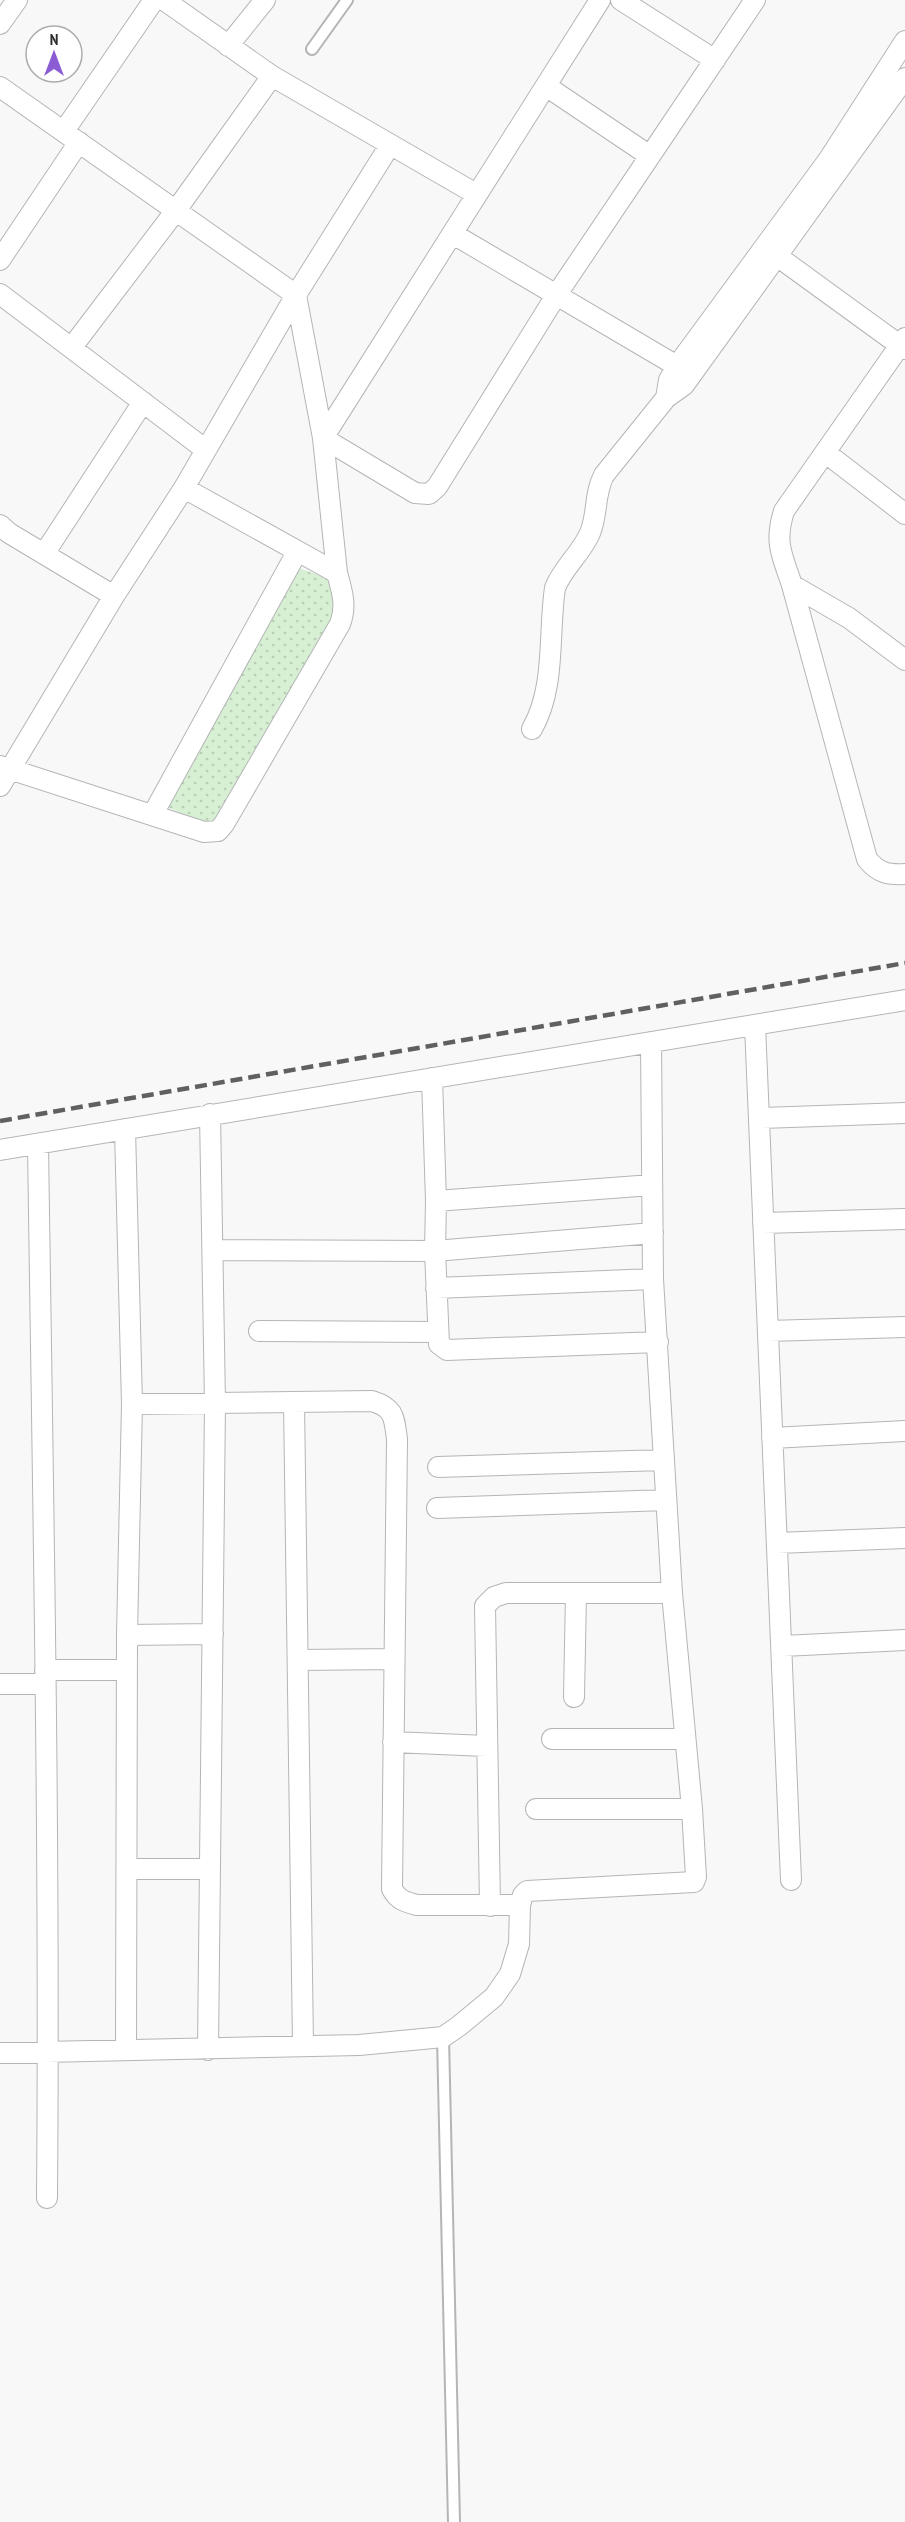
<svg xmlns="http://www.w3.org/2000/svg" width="905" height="2522" viewBox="0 0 905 2522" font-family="'PT Sans Narrow',sans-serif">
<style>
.park{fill:url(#park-dots)}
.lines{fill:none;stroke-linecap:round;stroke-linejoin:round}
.service-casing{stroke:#b4b5b6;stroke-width:14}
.minor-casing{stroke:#b4b5b6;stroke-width:22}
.service{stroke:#fff;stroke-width:10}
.minor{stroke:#fff;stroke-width:20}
.rail{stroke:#606061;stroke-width:4.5;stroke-dasharray:12 6;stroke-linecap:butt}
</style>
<defs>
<pattern id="park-dots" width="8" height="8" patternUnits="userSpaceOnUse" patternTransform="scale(1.5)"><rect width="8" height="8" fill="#d7f0d3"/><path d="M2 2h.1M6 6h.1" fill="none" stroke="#b9ceb5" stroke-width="1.8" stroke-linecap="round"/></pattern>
</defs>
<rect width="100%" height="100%" fill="#f8f8f9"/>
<path class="park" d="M299 568 327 578 340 603 213 828 163 805Z"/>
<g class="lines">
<defs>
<path id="service" d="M312 49 347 0
M443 2037 454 2522"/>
<path id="minor" d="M164 0 272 76 476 194
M600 0 323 438 415 493 429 494 437 487 557 294 650 156
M621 0 715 60
M0 24 17 0
M228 46 265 0
M546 86 650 156 755 0
M0 87 296 295 323 438 337 573 184 488
M64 131 154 0
M453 234 677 366
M777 256 905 349
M0 260 79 142
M0 294 206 450
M905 338 784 511C774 543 782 555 792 585L849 618 905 660
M72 347 177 209 272 76
M666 398 669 380 677 366 829 159 905 41
M826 453 905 514
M0 525 9 533 114 596
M44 554 143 402
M792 585 867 859C878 873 888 875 905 874
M532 729C556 687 548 635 555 588 563 567 581 554 590 533 598 514 594 494 604 475L666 398 684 385 905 78
M0 766 204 832 218 831 224 824 340 624C347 606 342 591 337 573
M0 786 114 596 184 488 296 295 390 145
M153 814 297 552
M755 1025 791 1880
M432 1078 436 1201 435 1251 439 1344 447 1350 658 1342
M759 1118 905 1113
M125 1129 132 1404 127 1635 126 2049
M38 1144C43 1495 50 1847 47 2198
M0 1150 905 1000
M436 1201 652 1185
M763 1223 905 1219
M213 1250 435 1251 653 1233
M436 1288 653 1279
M259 1331 438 1332
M768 1331 905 1327
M294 1402 303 2045
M132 1404 372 1401C395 1408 394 1418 397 1439L392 1889C398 1900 405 1902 417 1905H520
M772 1438 905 1431
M438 1467 663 1460
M437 1508 666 1500
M777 1543 905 1538
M127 1635 213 1634
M783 1646 905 1640
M298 1660 394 1659
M45 1670H127
M0 1684H45
M574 1697 576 1593
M552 1739H684
M393 1742 486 1746
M536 1809H692
M127 1869H210
M490 1906 485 1606 494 1597 506 1593H672
M208 2050 215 1403 210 1114
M0 2053 359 2045 443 2037 459 2026 494 1997 510 1974 519 1944 520 1905 523 1895 527 1891 694 1882 696 1877 692 1809 672 1593 653 1279 651 1042"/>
</defs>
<use href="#service" class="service-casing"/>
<use href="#minor" class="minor-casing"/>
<use href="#service" class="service"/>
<use href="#minor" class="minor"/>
<path class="rail" d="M0 1121 905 963"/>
</g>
<g transform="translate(54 54)"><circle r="28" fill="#ffffff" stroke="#acacac" stroke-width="1.5"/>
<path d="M0-4.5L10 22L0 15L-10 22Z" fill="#8c5cd5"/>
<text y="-9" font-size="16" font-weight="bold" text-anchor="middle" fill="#2f2f30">N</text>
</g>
</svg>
